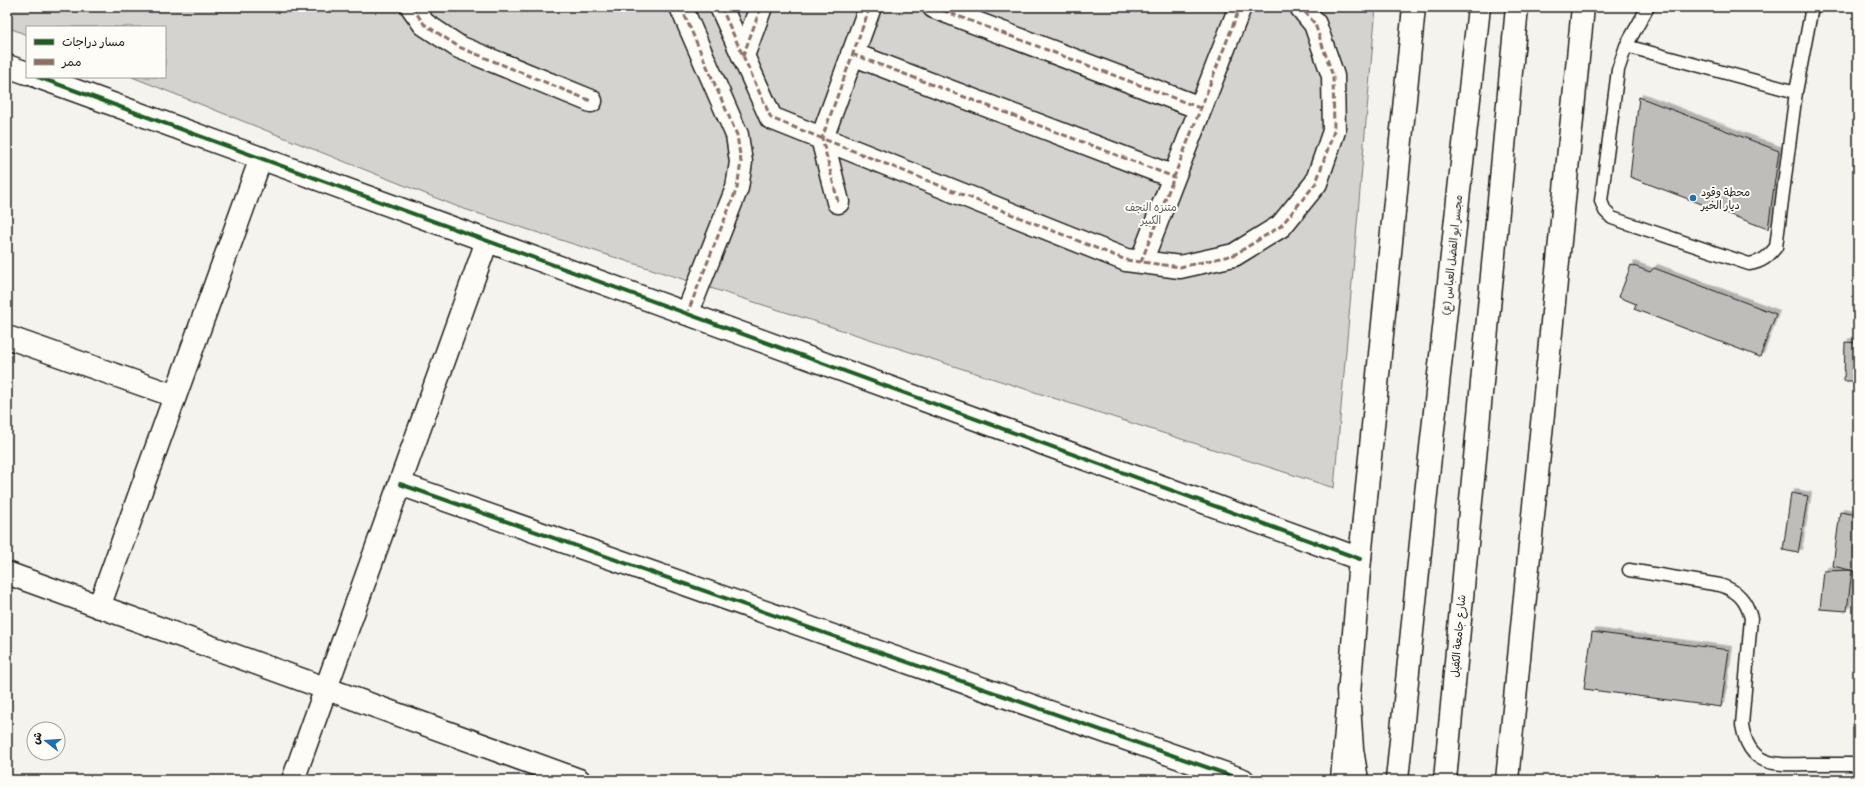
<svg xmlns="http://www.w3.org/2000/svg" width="1865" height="787" viewBox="0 0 1865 787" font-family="'Patrick Hand','Playpen Sans Arabic',sans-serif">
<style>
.green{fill:#d4d3cf;stroke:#787876}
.building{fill:#bebdba;stroke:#1c1c1c;filter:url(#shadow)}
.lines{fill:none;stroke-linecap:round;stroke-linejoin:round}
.lane-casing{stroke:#1c1c1c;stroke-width:15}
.street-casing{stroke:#1c1c1c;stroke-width:25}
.secondary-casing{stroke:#1c1c1c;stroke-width:25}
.lane{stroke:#fdfcf7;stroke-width:12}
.street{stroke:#fdfcf7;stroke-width:22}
.secondary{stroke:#fdfcf7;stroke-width:22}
.quiet{stroke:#8d6e63;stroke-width:3;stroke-dasharray:6 3;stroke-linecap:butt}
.cycleway-casing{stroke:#fdfcf7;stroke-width:6}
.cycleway{stroke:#1b5e20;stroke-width:4}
.poi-dot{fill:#1f6fb2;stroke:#fdfcf7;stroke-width:1.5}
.labels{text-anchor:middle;stroke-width:4;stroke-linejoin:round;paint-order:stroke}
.poi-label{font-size:11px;fill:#1c1c1c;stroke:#fdfcf7;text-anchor:start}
.park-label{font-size:11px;fill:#5c5c5b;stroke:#fdfcf7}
.street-label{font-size:11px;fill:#1c1c1c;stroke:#fdfcf7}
</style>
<defs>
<filter id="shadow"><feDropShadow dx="3.5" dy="-3.5" stdDeviation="0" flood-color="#0004"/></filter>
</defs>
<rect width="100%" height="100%" fill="#f4f3ee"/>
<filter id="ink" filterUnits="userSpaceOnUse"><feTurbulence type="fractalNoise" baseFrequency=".025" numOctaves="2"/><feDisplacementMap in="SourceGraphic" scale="8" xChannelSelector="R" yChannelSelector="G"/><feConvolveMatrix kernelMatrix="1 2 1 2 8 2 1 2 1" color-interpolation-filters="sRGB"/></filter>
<g filter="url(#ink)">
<path class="green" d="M7 7H1376L1334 488 461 208 132 77H165V27H27V35L7 27Z"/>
<path class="building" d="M1639 97 1779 151 1768 229 1630 177Z
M1857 256 1858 257V272L1854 271Z
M1631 265 1650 272 1654 268 1776 314 1760 357 1634 309 1636 304 1619 297Z
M1845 342 1858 343V381H1844Z
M1791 493 1808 496 1798 553 1783 550Z
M1840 512 1858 515V572L1833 566Z
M1852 570 1847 611 1820 609 1824 571Z
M1592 632 1729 650 1721 707 1584 689Z"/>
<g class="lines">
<defs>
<path id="lane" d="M1648 7 1626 46 1618 70 1601 201 1605 211 1612 218 1749 264C1762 262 1768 257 1776 247L1796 92 1812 7
M1626 46 1796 92
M1629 570 1720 585C1738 591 1746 600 1751 618L1742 725C1749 767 1774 765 1809 764 1825 764 1842 764 1858 764"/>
<path id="street" d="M412 7 424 24 459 47 591 101
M681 7 737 135 741 162 737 188 687 314
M721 7 771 118 1126 260 1180 267 1234 255 1281 226 1316 183 1334 131 1333 76 1315 24 1301 7
M934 7 1200 108
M852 54 1174 177
M743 56 761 7
M838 202 822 138 870 7
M1141 262 1240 7
M7 337 175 396
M400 484 1243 780
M7 573 579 780
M99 607 261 158
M293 780 487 241
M1342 780 1360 559 1414 7
M1507 780 1583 7"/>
<path id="secondary" d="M7 66 27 73
M38 77 1360 559
M1348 690 1352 749 1357 780
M1397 780 1425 503 1479 7
M1445 780 1517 7"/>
</defs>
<use href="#lane" class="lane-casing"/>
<use href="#street" class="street-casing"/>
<use href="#secondary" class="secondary-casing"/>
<use href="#lane" class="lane"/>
<use href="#street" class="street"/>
<use href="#secondary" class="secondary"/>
<path class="quiet" d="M412 7 424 24 459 47 591 101
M681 7 737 135 741 162 737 188 687 314
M721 7 771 118 1126 260 1180 267 1234 255 1281 226 1316 183 1334 131 1333 76 1315 24 1301 7
M934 7 1200 108
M852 54 1174 177
M743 56 761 7
M838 202 822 138 870 7
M1141 262 1240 7"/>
<defs>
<path id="cycleway" d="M38 77 1360 559
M400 484 1243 780"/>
</defs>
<use href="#cycleway" class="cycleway-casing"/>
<use href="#cycleway" class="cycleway"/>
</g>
</g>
<circle class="poi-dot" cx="1693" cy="198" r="4"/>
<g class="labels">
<g class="poi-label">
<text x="1701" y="196">محطة وقود<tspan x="1701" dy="13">ديار الخير</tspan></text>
</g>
<g class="park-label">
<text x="1151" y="211">متنزه النجف<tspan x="1151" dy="13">الكبير</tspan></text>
</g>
<g class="street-label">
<text transform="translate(1452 255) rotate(-84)" y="4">مجسر ابو الفضل العباس (ع)</text>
<text transform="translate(1458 636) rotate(-85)" y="4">شارع جامعة الكفيل</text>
</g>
</g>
<rect width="1865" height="787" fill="none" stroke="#fdfcf7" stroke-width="24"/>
<rect x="12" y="12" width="1841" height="763" fill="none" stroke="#1c1c1c" stroke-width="1.5" filter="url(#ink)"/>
<rect x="26" y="26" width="140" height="52" fill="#fdfcf7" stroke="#a3a29f"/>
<rect x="34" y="39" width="20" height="6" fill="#1b5e20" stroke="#a3a29f"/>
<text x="62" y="46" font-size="12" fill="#1c1c1c">مسار دراجات</text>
<rect x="34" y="59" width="20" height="6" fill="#8d6e63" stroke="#a3a29f"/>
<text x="62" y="66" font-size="12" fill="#1c1c1c">ممر</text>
<g transform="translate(46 741) rotate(287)"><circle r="19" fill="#fdfcf7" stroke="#a3a29f"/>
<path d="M0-3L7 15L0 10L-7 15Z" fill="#1f6fb2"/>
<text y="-6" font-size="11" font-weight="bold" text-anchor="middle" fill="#1c1c1c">ش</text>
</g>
</svg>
